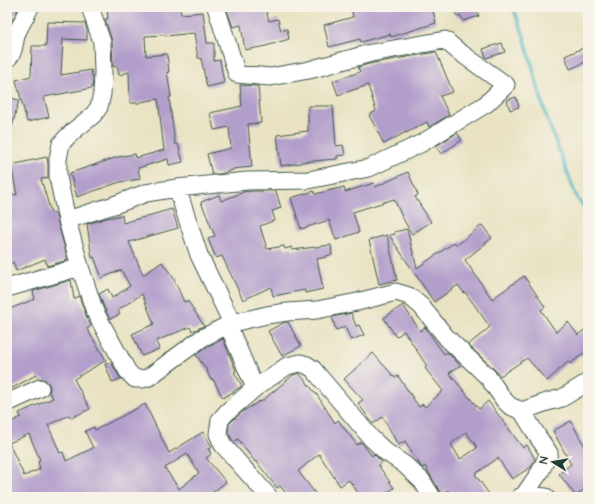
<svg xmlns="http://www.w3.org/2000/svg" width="595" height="504" viewBox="0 0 595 504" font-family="'Architects Daughter',sans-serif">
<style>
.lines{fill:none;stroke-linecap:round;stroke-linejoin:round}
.stream{stroke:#41b0bc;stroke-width:3.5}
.building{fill:#b29ecb;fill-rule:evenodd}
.minor-casing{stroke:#3d5649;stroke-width:19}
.minor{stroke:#fff;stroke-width:17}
</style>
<rect width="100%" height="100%" fill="#f7f3e8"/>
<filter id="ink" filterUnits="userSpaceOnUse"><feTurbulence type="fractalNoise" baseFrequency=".025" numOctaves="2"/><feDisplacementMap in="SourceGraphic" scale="8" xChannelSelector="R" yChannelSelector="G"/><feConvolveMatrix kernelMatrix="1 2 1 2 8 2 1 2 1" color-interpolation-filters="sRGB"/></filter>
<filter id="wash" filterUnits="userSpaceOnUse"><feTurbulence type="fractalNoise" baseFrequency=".012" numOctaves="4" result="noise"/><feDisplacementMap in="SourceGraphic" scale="16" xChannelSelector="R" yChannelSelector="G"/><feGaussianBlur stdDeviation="0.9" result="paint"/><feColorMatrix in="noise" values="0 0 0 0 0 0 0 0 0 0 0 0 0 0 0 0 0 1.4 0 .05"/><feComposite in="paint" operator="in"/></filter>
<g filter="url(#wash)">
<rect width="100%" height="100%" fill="#e9e3c3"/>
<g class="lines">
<path class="stream" d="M513 7 524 36 546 116 577 198 588 212"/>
</g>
<g id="blocks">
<path class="building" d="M7 7H19L7 31Z
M107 7H180L181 14 203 12 207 43H214V61L220 60 224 83 207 87 201 58H198L194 33 166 36V35L145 36 146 56 167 54 169 72H167L171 97H169L175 144H178L183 162 169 165 168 159 138 168 140 179 120 182 77 197 70 173 118 157 135 154 136 158 164 150 158 99 140 102V103H130L129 72 119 75 117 66 113 67 112 41 105 19H108Z
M238 7H265L269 21 278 19 281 31 287 29 289 39 266 46 245 50 241 25 233 27 227 10Z
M351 7H432L436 23 391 37 390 34 361 42 360 39 329 47 324 25 353 17Z
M453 7H481L482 9 477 11 479 16 463 21 461 16 457 17Z
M47 22 85 23 87 30V40L63 39 61 75 91 70 93 80 92 88 44 97 49 117 27 122 16 80 31 76 32 46H46Z
M502 43 505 52 486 58 483 49Z
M588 46V61L570 69 565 56Z
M436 52 453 92 440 96 449 115 429 127 427 122 406 133V132L384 144 369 115 376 111 368 85 338 95 333 81 360 72 358 67 373 63Z
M240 85 258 86 261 123 248 124 252 167 233 169V170L220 174H212L207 154 231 148 229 127 214 130 210 113 242 106Z
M7 97 19 100 10 134H7Z
M516 97 519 107 510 110 507 100Z
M308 106H333L336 146 343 145 345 155 337 156V159L301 162V163L281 166 277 135 308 131Z
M457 133 462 140 441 154 436 146Z
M47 157 48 164V178L41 179 51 213 54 212 57 219 68 260 47 266 45 259 16 271 13 262 7 266V193L17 195 11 165Z
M408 172 418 195 415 197 431 222 412 234 402 217 394 199 353 212 359 232 336 240 329 220 301 229 291 198 314 191 315 194 344 187 345 192 374 183 375 187Z
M246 191 247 192 251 191H276L281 208 272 211 275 220 260 226 267 249 284 246 285 249 292 247V250L331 245 332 255 326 256V257L317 259 323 289 305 293V290L273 296 271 287 243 300 222 256 216 258 208 239 215 236 201 202 219 195 221 201Z
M172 209 178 228 129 242 143 275 162 262 173 277 184 302 188 301 204 326 192 331 190 327 156 341 159 349 142 356 132 334 154 324 142 294 118 310 120 314 110 319 104 307 99 294 108 289 112 298 130 286 121 270 102 278 94 257 92 258 87 224 107 218 122 215 123 223Z
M482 225 492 238 465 260 492 299 524 276 545 307 541 310 556 332 568 322 578 335 588 327V350L570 364 568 362 547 381 527 358 500 376 495 370 468 345 490 327 465 292 464 293 458 285 434 302 389 235 395 234 394 232 407 229 417 268 455 242 457 245Z
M387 235 397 280 379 284 369 240Z
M71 280 74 299 79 296 86 315 91 326 87 329 106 360 74 379 90 409 71 418 69 415 48 425 60 453 63 452 66 461 93 448 85 431 94 427 95 430 145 404 169 453 203 432 212 447 208 449 211 454 206 458 226 482 207 497H7V424L21 417 19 413 53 398 49 392 50 389 49 384 45 380 39 378H38L36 375 7 391V310L35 299 33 291ZM29 434 40 460 38 461 40 469 24 476 9 443ZM187 454 199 473 179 489 165 468Z
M403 305 420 331 425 327 444 354 447 352 457 362 460 366 449 373 479 409 488 401 523 448 527 445 535 459 531 467 512 479 498 458 475 474 491 497H452L448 490 441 494 425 466 422 468 405 441 398 445 383 417 373 424 358 403 363 400 344 379 373 353 395 378 398 376 419 407 423 404 425 407 443 391 425 368 427 366 404 331 396 337 384 318ZM466 432 477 447 476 448V449L460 459 451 444Z
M351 313 356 326 359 325 364 335 351 340 345 327 336 330 332 317Z
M285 322H288L301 346 282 356 268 331Z
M223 339 236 371 234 372 242 386 223 398 213 379 211 380 206 369 196 355 207 347Z
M111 362 121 379 112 382 105 364Z
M299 373 317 395 335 423 338 420 357 445 361 442 372 456 374 454 382 462 378 465 394 488 381 497H361L349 480 340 486 319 454 298 471 318 497H289L280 486 277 488 256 461 255 462 238 439 234 442 228 433 229 424 234 419 242 412 260 401 261 402 293 375Z
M571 421 585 447 588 445V486L576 496 559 474 571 464 553 431Z"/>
</g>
</g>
<g filter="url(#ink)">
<use href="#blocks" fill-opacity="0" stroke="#3d5649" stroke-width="1"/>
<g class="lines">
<defs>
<path id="minor" d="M90 7 102 42 103 73 102 94 99 107 94 114 86 121 77 128 67 137 61 144 58 159V177L67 220 80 267 95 312 128 372 135 379H142L149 377 202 338 232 323 267 315 287 312 317 310 357 302 396 292 409 296 421 306 447 338 488 377 504 400 510 406 517 409 522 411 547 402 562 398 588 382
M7 59C14 54 14 44 16 36 19 26 26 17 30 7
M177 188 199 255 232 323
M67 220 114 205 146 193 177 188 247 181 308 180 369 168 422 143 486 104 506 85 458 51 445 40 371 53 309 70 270 77 237 74 216 7
M7 288 80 267
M228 325 255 388
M7 403 40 388
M522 411 538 437 549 453 540 472 524 495
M269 497 223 445 218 434 220 420 227 412 255 388 287 366 300 363 307 365 313 369 372 439 386 452 405 465 422 481 432 497
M520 497 524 495 546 497"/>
</defs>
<use href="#minor" class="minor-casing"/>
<use href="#minor" class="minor"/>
</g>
</g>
<rect width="595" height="504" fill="none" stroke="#f7f3e8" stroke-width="24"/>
<g transform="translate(553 462) rotate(281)" stroke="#f7f3e8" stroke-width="3" paint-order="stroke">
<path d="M0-3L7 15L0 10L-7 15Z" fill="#1f3d34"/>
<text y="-6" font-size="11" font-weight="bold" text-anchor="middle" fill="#1f3d34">N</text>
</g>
</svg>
